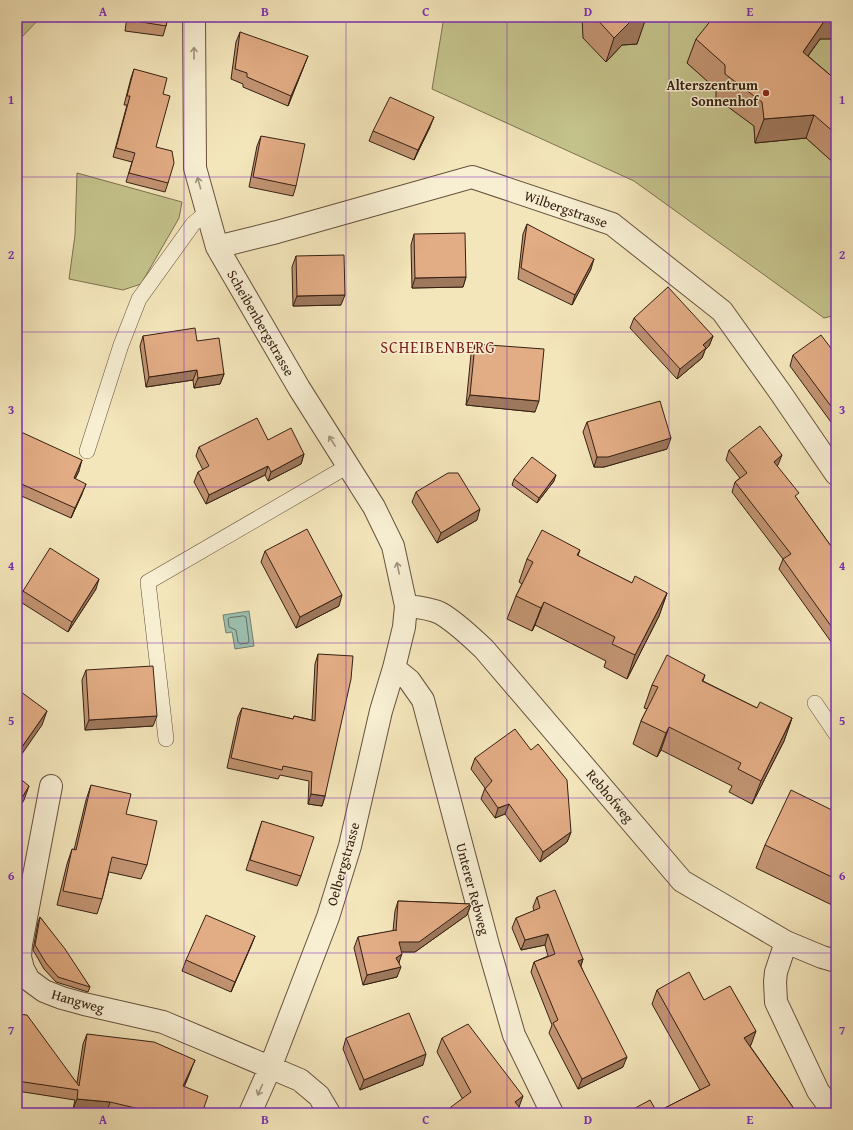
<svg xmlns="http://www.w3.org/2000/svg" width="853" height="1130" viewBox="0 0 853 1130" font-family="'Gentium Book Plus',serif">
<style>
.green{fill:#c4c28b;stroke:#7d714f}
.water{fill:#9cc0b0;stroke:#738071}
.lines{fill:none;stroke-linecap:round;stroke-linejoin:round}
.shore{stroke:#697062;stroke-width:1}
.service-casing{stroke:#66523d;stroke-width:16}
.minor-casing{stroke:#66523d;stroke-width:24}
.service{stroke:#f8efd3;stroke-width:15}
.minor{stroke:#f8efd3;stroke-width:22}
.wall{fill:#c29472;stroke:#362013}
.shaded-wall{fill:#9e785c;stroke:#362013}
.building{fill:#e2ac84;stroke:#362013}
.oneway{stroke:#a1927d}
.grid{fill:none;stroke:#7b2cbf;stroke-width:1;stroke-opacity:0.55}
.poi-dot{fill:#8f2418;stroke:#f8efd3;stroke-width:1.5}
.labels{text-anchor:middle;stroke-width:3;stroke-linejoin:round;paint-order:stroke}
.poi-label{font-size:14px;font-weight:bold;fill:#362013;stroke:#f8efd3;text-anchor:end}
.street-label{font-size:14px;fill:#362013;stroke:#f8efd3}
.quarter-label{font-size:16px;letter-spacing:1px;fill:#7a1f14;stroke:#f8efd3}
.neatline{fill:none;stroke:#7b2cbf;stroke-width:1.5}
.grid-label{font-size:13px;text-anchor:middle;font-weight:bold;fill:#7b2cbf}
</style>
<rect width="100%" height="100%" fill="#f4e6bb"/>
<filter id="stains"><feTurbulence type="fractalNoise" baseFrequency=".005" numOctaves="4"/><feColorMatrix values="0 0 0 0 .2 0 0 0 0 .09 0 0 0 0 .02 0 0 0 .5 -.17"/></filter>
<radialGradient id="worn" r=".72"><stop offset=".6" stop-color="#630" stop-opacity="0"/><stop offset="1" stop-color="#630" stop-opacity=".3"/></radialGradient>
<path class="green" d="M17 17H41L17 42Z
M444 17H775L687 63 716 89 717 98 754 126 755 142 806 138 836 165V315L824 318 634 181 432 89Z
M820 39H836V111L794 75Z
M77 173 182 202 179 218 141 284 123 290 69 279 75 235Z"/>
<path class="water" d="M249 611 254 646 235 649 232 632 226 633 223 615Z"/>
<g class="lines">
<path class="shore" d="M244 616 246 617 249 641 248 643 240 644 238 642 236 630 229 627 228 619 229 618Z"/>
<defs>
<path id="service" d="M87 451 121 345 139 299 193 224 207 212
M815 703 836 734
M166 739 148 582 348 466"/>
<path id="minor" d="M194 17 195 168 217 247 299 388 374 507 393 546 406 606 404 627 394 668 381 711 350 846 328 917 270 1068 250 1113
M217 247 277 232 472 177 612 224 722 311 780 392 836 474
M406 606C417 607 430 608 440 613 456 622 470 636 484 649L682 881 786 942 822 957 836 961
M394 668 409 680 423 700 488 945 514 1035 552 1113
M51 786 21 944 20 957 23 969 29 980 44 991 62 998 84 1004 163 1022 300 1080 319 1096 329 1113
M786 942 776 972 775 982 776 1002 818 1091 834 1113"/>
</defs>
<use href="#service" class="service-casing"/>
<use href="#minor" class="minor-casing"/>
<use href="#service" class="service"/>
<use href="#minor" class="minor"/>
</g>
<path class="wall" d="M127 17H168L166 26 163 36 125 31Z
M582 17H645L637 44 622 45 606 62 583 38Z
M240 32 304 66 288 106 243 87V84L231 79 236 42Z
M696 39H820L808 56 836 80V165L806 138 755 143 754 126 716 98V89L687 63Z
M134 69 163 94 156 147 168 183 165 192 126 182 132 162 113 157 127 105H124L131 78Z
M430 127 414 160 369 141 373 131Z
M261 136 296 186 293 196 249 187 257 146Z
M527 224 591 269 572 305 518 279 523 234Z
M414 234 466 277 463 287 412 288 411 245Z
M296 256 341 305 293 306 292 267Z
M634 318 713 336 709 346 705 350 702 358 677 379 630 328Z
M143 336 197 341 224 374 220 384 194 388 193 380 146 387 140 346Z
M475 344 535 412 466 405 471 354Z
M793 355H836V429L790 366Z
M587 422 667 449 604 467H594L583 432Z
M17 440 79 471 75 479 82 494 71 518 17 494Z
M268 440 304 454 301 464 268 481 265 475 206 504 194 482 198 472 203 470 196 456 199 447Z
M729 450 778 465 777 466 797 499 836 553V645L834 646 779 569 783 559 732 492 735 482 740 478 726 460Z
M514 479 554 481 537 503 512 485Z
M416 492 477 520 437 543 412 502Z
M580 550 578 556 632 583 667 593 659 616 627 679 604 667 606 661 535 625 532 631 507 619 516 596 522 584 519 582 527 559Z
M265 551 339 606 296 628 261 562Z
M96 589 68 632 19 601 23 591Z
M318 654 325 796 322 806 308 804 309 781 280 775 278 779 227 768 238 717 242 708 293 719 294 716 312 720 315 664Z
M86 670 153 726 85 730 82 680Z
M705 675 703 681 757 708 792 718 784 741 752 804 729 792 732 786 661 750 657 757 633 744 641 721 647 709 644 708 652 685Z
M475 758 571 832 567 842 540 862 505 814 495 818 481 799 485 788 471 769Z
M91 785 126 814 147 865 141 879 109 872 102 899 97 914 57 905 67 864 72 849 74 850 86 800Z
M836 812V907L756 868 765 845Z
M262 821 301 876 297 886 246 870Z
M537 897 583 959 581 966 623 1067 578 1089 549 1033 552 1025 531 972 534 962 548 956 545 945 521 950 512 928 516 918 534 911 533 907Z
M398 901 471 904 467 915 415 952H401L399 963 397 977 363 985 354 948 358 937 393 931 395 911Z
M40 917 90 987 88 992 56 982 44 969 33 950 38 922Z
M255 936 251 946 231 992 182 971 186 960Z
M657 990 704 1000 751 1045 750 1046 797 1113 657 1112 700 1090 652 1004Z
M17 1014 77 1083 83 1044 87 1034 191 1070 184 1087 202 1113H109L73 1109 75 1100 17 1091Z
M346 1038 423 1065 360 1090 343 1049Z
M442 1038 519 1107 462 1098 437 1052Z"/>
<path class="shaded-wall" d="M827 17H836V39H820L794 75 803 52Z
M631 21H645L637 44 622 45 606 62 614 38Z
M308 56 288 106 291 96Z
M814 115 806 138 755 143 764 119Z
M434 117 430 127 414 160 418 150Z
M594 259 591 269 572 305 575 295Z
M466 277 463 287 412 288 415 278Z
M345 295 341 305 293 306 297 296Z
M713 336 709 346 705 350 702 358 677 379 680 369 703 345Z
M197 370 193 380 146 387 149 377Z
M224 374 220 384 194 388 198 378Z
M470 395 539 401 535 412 466 405Z
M671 438 667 449 604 467H594L597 457Z
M304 454 301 464 268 481 271 472Z
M782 455 778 465 770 472 774 462Z
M82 460 79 471 70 489 74 478Z
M268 466 265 475 206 504 209 495Z
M556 475 554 481 537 503 539 498Z
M86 484 82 494 71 518 75 508Z
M480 509 477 520 437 543 441 533Z
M99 579 96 589 68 632 72 622Z
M667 593 659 616 627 679 635 655Z
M342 595 339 606 296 628 300 617Z
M544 602 535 625 532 631 541 608Z
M47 711 42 725 17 761V754Z
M157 716 153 726 85 730 89 720Z
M792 718 784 741 752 804 761 781Z
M669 727 661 750 657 757 666 733Z
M29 786 24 800 17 812V806Z
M311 794 325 796 322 806 308 804Z
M509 804 505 814 495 818 498 808Z
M571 832 567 842 540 862 543 852Z
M471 904 467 915 415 952H395L399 942Z
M548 934 545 945 521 950 525 940Z
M255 936 251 946 231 992 235 982Z
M402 954 398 965 396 958Z
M583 959 579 970 578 961Z
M401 967 397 977 363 985 367 975Z
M756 1031 751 1045 739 1051 744 1038Z
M426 1054 423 1065 360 1090 364 1080Z
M627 1057 623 1067 578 1089 582 1079Z
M195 1060 191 1070 180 1097 183 1086Z
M523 1096 518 1110 515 1102Z
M77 1099 110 1102 107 1112 73 1109Z"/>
<path class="building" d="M129 17H168L166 26 129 20Z
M595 17H645V21H631L614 38Z
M745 17H827L803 52 836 80V134L814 115 764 119 762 102 725 74V65L696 39 712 19Z
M240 32 308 56 291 96 247 77V73L235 69Z
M134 69 167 78 163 94 170 96 156 147 172 151 174 163 168 183 129 173 135 153 116 148 130 96H127Z
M390 97 434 117 418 150 373 131Z
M261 136 305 144 296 186 253 177Z
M527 224 594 259 575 295 521 268Z
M465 233 466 277 415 278 414 234Z
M344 255 345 295 297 296 296 256Z
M668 287 713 336 703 345 706 348 680 369 634 318Z
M195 328 197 341 219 338 224 374 198 378 197 370 149 377 143 336Z
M821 335 836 355V413L793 355Z
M475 344 544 349 539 401 470 395Z
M660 401 671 438 608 457H597L587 422Z
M257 418 268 440 291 428 304 454 271 472 268 466 209 495 198 472 209 466 199 447Z
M760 426 782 455 774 462 799 493 795 496 836 553V633L783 559 791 554 735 482 747 473 729 450Z
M21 432 82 460 74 478 86 484 75 508 17 482V440Z
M532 457 556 475 539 498 514 479Z
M448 473H458L480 509 441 533 416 492Z
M307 529 342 595 300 617 265 551Z
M542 530 580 550 577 555 632 583 635 576 667 593 635 655 612 644 615 637 544 602 541 608 516 596 533 562 527 559Z
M50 548 99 579 72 622 23 591Z
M318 654 353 656 351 679 325 796 311 794 312 772 283 766 282 770 231 758 242 708 293 719 294 716 315 721Z
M667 655 705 675 702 681 757 708 760 702 792 718 761 781 738 769 741 763 669 727 666 733 641 721 658 687 652 685Z
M153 666 157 716 89 720 86 670Z
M17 689 47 711 17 754Z
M515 729 531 750 538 744 567 780 571 832 543 852 509 804 498 808 485 789 492 781 475 758Z
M17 776 29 786 17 806Z
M91 785 131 794 126 814 157 821 147 865 112 857 102 899 63 891 72 849 76 850Z
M791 790 836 812V879L765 845Z
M262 821 314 837 301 876 250 860Z
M555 890 583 959 578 961 627 1057 582 1079 553 1023 558 1020 534 962 555 954 548 934 525 940 516 918 540 908 537 897Z
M398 901 471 904 419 942H399L402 954 396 958 401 967 367 975 358 937 396 930V931Z
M206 915 255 936 235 982 186 960Z
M40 917 65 949 90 987 58 977 46 963 35 945Z
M689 972 704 1000 730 986 756 1031 744 1038 797 1113H626L650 1100 657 1112 710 1085 657 990Z
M409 1013 426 1054 364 1080 346 1038Z
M17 1014 27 1015 79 1086 87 1034 154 1042 195 1060 183 1086 208 1096 202 1113H152L148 1111 110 1102 77 1099 78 1090 17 1081Z
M468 1024 523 1096 515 1102 524 1113H443L471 1092 442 1038Z"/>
<defs><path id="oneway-shaft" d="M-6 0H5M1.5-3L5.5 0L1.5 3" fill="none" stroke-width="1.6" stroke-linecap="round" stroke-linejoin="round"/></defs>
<g class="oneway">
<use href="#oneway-shaft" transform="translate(194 53) rotate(-90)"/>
<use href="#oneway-shaft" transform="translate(199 183) rotate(-106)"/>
<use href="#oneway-shaft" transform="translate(332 441) rotate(-122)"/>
<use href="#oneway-shaft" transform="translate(398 568) rotate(-102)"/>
<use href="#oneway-shaft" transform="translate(260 1090) rotate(114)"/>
</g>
<path class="grid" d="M184 17V1113M346 17V1113M507 17V1113M669 17V1113M17 177H836M17 332H836M17 487H836M17 643H836M17 798H836M17 953H836"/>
<circle class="poi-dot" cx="766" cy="93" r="4"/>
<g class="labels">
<g class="poi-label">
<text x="758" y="90">Alterszentrum<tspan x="758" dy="16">Sonnenhof</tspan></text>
</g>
<g class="street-label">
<text transform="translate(566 209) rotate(19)" y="5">Wilbergstrasse</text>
<text transform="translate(261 323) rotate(60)" y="5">Scheibenbergstrasse</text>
<text transform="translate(610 796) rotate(50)" y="5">Rebhofweg</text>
<text transform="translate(343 864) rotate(-74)" y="5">Oelbergstrasse</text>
<text transform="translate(473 889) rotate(75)" y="5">Unterer Rebweg</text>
<text transform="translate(78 1001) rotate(16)" y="5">Hangweg</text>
</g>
<g class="quarter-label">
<text x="438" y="353">SCHEIBENBERG</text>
</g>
</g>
<rect width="853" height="1130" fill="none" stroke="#f4e6bb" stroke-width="44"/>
<rect x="22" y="22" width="809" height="1086" class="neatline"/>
<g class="grid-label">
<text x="103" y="16">A</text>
<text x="265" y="16">B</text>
<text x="426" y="16">C</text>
<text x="588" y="16">D</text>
<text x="750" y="16">E</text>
<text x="11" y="104">1</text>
<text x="842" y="104">1</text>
<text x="11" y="259">2</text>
<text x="842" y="259">2</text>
<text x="11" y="414">3</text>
<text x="842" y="414">3</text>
<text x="11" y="570">4</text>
<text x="842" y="570">4</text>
<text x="11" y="725">5</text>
<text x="842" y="725">5</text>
<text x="11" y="880">6</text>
<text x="842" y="880">6</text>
<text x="11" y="1035">7</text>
<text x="842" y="1035">7</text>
<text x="103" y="1124">A</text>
<text x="265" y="1124">B</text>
<text x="426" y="1124">C</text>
<text x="588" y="1124">D</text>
<text x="750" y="1124">E</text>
</g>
<rect width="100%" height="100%" filter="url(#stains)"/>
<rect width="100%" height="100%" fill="url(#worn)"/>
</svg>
